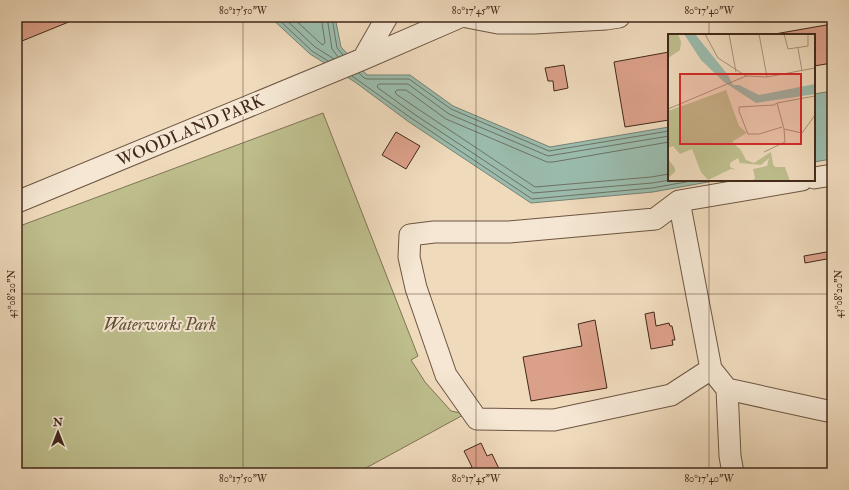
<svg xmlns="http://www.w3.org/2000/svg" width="849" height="490" viewBox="0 0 849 490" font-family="'IM FELL Double Pica',serif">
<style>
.green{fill:#bebe8d;stroke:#807454}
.water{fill:#9abbac;stroke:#778172}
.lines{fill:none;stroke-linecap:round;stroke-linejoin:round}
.shore{stroke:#6e7263;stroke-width:1}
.building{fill:#dba089;stroke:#42291a}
.minor-casing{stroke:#6d5542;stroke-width:23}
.minor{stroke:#f5e7d3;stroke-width:21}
.ticks{fill:none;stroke:#42291a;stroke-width:1;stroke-opacity:0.45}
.labels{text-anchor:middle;stroke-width:4;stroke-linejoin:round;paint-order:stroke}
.street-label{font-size:17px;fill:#42291a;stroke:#f5e7d3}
.park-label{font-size:17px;font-style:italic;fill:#614e37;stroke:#f5e7d3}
.inset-road{fill:none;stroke:#aa937b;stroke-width:1}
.view{fill:#d62828;fill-opacity:0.15;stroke:#d62828;stroke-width:2}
.inset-edge{fill:none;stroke:#42291a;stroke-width:2}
.neatline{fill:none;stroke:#42291a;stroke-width:1.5}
.ticks-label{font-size:10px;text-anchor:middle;fill:#42291a}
</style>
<rect width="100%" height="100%" fill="#efdabc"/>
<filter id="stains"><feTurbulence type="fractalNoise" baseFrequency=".005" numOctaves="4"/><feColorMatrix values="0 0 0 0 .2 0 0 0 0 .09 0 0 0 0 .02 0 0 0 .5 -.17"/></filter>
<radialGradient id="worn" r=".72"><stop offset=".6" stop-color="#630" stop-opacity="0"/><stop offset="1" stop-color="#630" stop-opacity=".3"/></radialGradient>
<path class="green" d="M323 113 418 356 411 360 425 382 451 411 465 414 366 468 367 473H17V227Z"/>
<path class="water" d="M270 17H335L341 47 367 75H410L453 106 550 147 669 127V180H719L653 192 531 203 409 122 355 82 310 54Z
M832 91V159L814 162V94Z"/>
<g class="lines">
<path class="shore" d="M276 17 312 51 328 61
M283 17 315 47 334 59
M292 17 319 42 323 45 325 42 321 17
M327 17 332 49 338 57
M332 17 337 48 343 55
M359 73 364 78 367 79H409L451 109 549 151 669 131
M352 76 411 118 532 199 652 188 697 180
M669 136 548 156 449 114 408 84H379L377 86 378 88 414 114 533 193 652 183 670 180
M669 142 553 162H547L446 119 406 90H397L395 92 396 94 418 109 535 187 651 177 669 174"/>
</g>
<path class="building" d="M17 17H81L17 43Z
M832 24V63L814 66V35H769Z
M669 52V120L625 127 614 62Z
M564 65 568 88 554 91 553 81H548L545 68Z
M396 132 420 146 406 169 382 155Z
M832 251V258L805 263 804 256Z
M654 312 656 326 669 323 670 326H672L675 340H672L673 345 651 349 645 314Z
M595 320 607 388 531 401 523 357 582 346 578 324Z
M481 443 487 456 492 454 501 473H459L472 467 464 451Z"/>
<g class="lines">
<defs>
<path id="minor" d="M467 17 498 23H534L606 19 619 17
M363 59 387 17
M814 178 832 175
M802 180 679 201 711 369 727 389 832 412
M679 201 655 219 509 232H434L410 235 409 257 416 288 446 375 477 419 554 420 671 395 711 369
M17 202 363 59 460 17
M727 389 730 456 733 473"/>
</defs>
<use href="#minor" class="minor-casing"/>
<use href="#minor" class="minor"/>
</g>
<path class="ticks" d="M243 17V473M476 17V473M709 17V35M709 180V473M17 294H832"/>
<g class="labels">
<g class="street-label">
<text transform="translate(190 130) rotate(-23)" y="6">WOODLAND PARK</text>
</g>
<g class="park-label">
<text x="160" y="330">Waterworks Park</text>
</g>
</g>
<g transform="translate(668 34)">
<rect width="147" height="147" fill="#efdabc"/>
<path d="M0 0H10L13 8 12 16 0 24ZM58 56 71 92 79 99 65 107V109L73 116 78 126 86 129 103 118 105 130 107 133H117L122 147H84L87 144 85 135 99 132 101 124 93 131 72 129 70 124 62 129V133L68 136 63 135 40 146 33 138 24 115 12 120 5 112 0 114V77ZM0 125 7 134V138L0 144Z" fill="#bebe8d"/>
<path d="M16 0H27L60 41 65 51H71L91 61 147 50V60L88 69 56 48 33 26Z" fill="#9abbac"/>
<path class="inset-road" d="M37 0 50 24 78 42 99 43 147 34M61 0 68 38M91 0 99 43M116 0 120 15 140 12V0M130 14 134 37M147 62 109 69 116 95 134 99 147 81M109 69 106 71 71 73V77L80 100H91L114 93M0 75 78 42M96 118 117 108 116 95"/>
<path class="view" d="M12 40H133V110H12Z"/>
<rect width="147" height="147" class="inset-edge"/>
</g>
<rect width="849" height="490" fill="none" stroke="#efdabc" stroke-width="44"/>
<g transform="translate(58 432)" stroke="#f5e7d3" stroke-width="3" paint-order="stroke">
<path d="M0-3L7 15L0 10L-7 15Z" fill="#42291a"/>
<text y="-6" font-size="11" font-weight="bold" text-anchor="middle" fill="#42291a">N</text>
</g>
<rect x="22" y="22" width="805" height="446" class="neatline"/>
<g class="ticks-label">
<text x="243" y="14">80°17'50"W</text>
<text x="476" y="14">80°17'45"W</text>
<text x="709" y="14">80°17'40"W</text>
<text transform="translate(11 294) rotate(-90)" y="4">43°08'20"N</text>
<text transform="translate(838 294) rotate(-90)" y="4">43°08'20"N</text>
<text x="243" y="482">80°17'50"W</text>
<text x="476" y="482">80°17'45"W</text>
<text x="709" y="482">80°17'40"W</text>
</g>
<rect width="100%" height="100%" filter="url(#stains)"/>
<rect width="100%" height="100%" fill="url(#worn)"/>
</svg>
